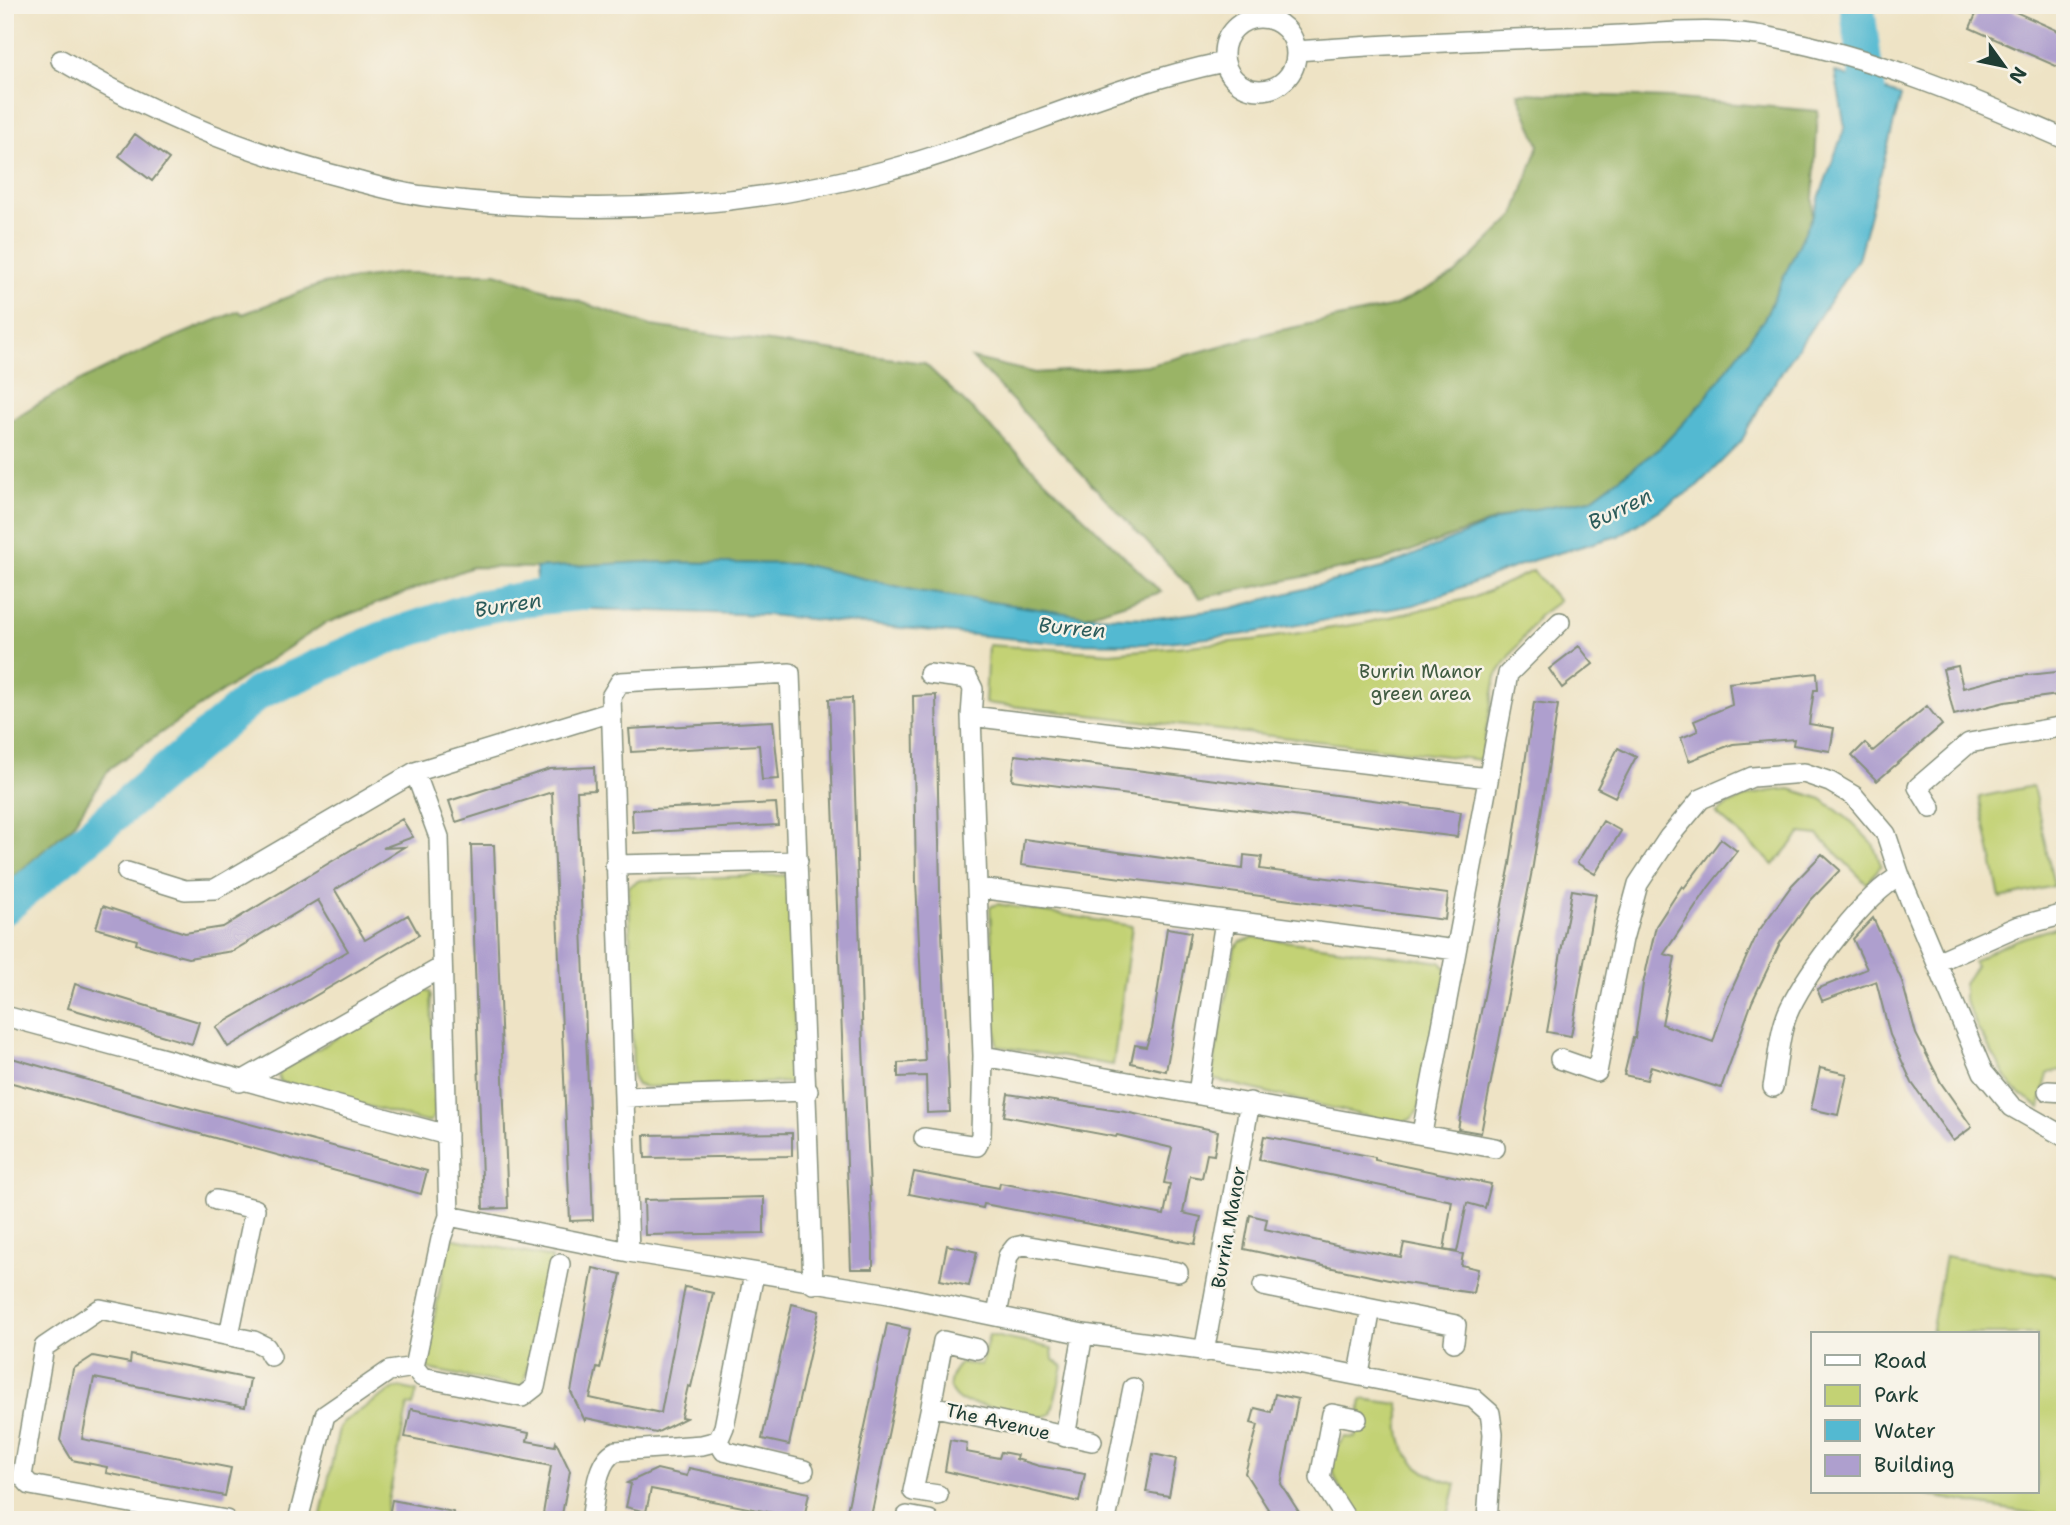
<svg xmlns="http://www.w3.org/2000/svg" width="2070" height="1525" viewBox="0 0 2070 1525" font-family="'Shantell Sans',sans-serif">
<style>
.green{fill:#c3d274;stroke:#718854;stroke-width:2}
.forest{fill:#9ab466;stroke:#5c784d;stroke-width:2}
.water{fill:#53b9d1;stroke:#397b82;stroke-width:2}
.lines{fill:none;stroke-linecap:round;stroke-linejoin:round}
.river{stroke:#53b9d1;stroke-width:35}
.building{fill:#ae9fce}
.minor-casing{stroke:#86907c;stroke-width:22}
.minor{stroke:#fff;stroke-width:19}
.labels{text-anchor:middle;stroke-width:5;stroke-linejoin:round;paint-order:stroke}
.park-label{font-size:19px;fill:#405b41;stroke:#f7f3e8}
.street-label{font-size:19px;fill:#1f3d34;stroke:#f7f3e8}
.water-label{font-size:21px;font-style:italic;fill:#2c5c5b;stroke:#f7f3e8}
</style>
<rect width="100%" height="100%" fill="#f7f3e8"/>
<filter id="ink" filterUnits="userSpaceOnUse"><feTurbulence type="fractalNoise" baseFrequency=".0143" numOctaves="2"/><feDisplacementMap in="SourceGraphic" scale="14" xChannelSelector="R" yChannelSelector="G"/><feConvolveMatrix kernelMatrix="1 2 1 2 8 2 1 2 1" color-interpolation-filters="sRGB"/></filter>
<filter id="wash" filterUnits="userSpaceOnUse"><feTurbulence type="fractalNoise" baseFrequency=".00686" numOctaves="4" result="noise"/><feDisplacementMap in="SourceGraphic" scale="28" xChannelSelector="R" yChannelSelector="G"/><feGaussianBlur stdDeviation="1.57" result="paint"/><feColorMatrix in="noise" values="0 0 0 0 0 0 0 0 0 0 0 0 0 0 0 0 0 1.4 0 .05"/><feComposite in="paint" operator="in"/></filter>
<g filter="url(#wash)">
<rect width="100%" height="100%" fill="#eee3c5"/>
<path class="green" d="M1533 571 1559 601 1539 616 1496 676 1481 760 985 703 988 645 1110 653 1254 640 1365 623 1475 597Z
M2033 786 2054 886 2000 898 1979 797Z
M1790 789 1822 799 1848 819 1873 844 1881 865 1867 884 1818 835 1801 833 1774 865 1716 813C1740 796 1761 791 1790 789Z
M785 875 788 880 797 1079 792 1082 647 1087 637 1085 633 1078 629 886 640 880Z
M997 904 1132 926 1113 1065 997 1046 990 907Z
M2065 925V1069L2048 1073 2040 1108 2012 1087 1978 1029 1964 998V983L1976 966 1973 962C2001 943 2033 934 2065 925Z
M1254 937 1440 962 1447 969 1419 1109 1411 1119 1399 1124 1211 1079 1235 948 1240 942Z
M422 987 431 993 435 1113 431 1121 425 1122 280 1082 278 1076 281 1071Z
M450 1238 552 1258 524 1383 520 1387 428 1369 425 1362Z
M1945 1256 2065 1277V1519L1907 1492H2037V1334H1931Z
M989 1335 1052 1348 1053 1360 1063 1367 1051 1414 1042 1417 960 1401C944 1390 949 1375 961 1363L981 1365Z
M402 1388 417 1391 413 1406 408 1405 384 1520H320L339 1428 343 1422 393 1389Z
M1362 1399 1398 1404C1402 1413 1399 1421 1400 1431 1404 1463 1427 1477 1456 1484L1447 1520H1360C1343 1493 1317 1465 1345 1437L1356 1438Z"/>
<path class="forest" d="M1518 93 1668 98 1818 111 1812 217 1764 319 1701 404 1661 447 1591 499 1518 512 1386 560 1200 598 972 358 1035 373 1151 365 1268 333 1394 306 1455 274 1514 216 1539 145Z
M401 273H496L651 326 924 363 1161 592 1085 616 917 591 801 564 646 562 537 568 472 567 324 624 184 717 110 768 72 826 5 884V424C78 377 158 343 239 311L243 314 322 284Z"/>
<path class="water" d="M1835 72 1901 96 1858 259 1765 397 1741 442 1695 488 1618 536 1534 560 1414 605 1239 635 1144 644 1057 643 767 615 536 607V568L646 562 801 564 917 591 1085 616 1156 618 1232 608 1382 568 1518 512 1591 499 1661 447 1701 404 1764 319 1812 217 1845 127Z"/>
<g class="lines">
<path class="river" d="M1857 5 1871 113 1867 128
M5 907 259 692 382 639 475 608 524 599 584 593"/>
</g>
<g id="blocks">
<path class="building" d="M1980 5H2000L2065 34V70L1970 28Z
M135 134 169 159 152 181 119 156Z
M1579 646 1593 664 1562 688 1549 669Z
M1958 666 1963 688 2002 678 2065 671V694L2005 702 1954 715 1943 669Z
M1817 673 1818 690H1814L1809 724 1834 728 1830 751 1793 745 1794 739 1733 744 1689 761 1681 738 1698 731 1694 721 1732 705 1729 683Z
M936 695 940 889 950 1112 927 1113 926 1076 898 1077V1063L925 1061 916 882 913 696Z
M852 698 863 1047 873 1248V1269H851L829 699Z
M1534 702 1558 705 1533 865 1481 1133 1458 1129 1510 864Z
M1927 706 1942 725 1877 781 1852 756 1865 743 1873 751Z
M773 721 779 779 762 780 759 745 631 752 629 729Z
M1618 748 1636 757 1615 797 1597 788Z
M1015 755 1328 794 1461 812 1457 837 1012 780Z
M594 767 595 790 577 791 593 1220 570 1221 552 792 456 822 449 801 550 769Z
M776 803 778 825 633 833 632 810Z
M402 819 413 837 383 848 404 847 335 890 365 940 408 915 419 935 228 1047 216 1027 348 951 318 900 233 951 188 958 136 944 137 940 96 928 103 906 185 933 223 927Z
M1603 821 1621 831 1595 874 1577 863Z
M1024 839 1243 869 1244 855 1262 857 1260 869 1448 894 1445 920 1021 865Z
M1721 839 1737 851 1708 888 1664 954 1675 957 1662 1024 1713 1042 1726 1002 1758 932 1792 885 1822 854 1840 870 1810 901 1780 943 1752 1002 1721 1088 1651 1066 1647 1080 1624 1075 1633 1038H1635L1643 984 1656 926 1682 886 1684 888Z
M471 845H494L508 1208 483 1209Z
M1572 890 1596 894 1571 1036 1547 1032Z
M1873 918 1902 981 1916 1034 1941 1083 1972 1127 1953 1141 1912 1083 1890 1035 1876 981 1822 1001 1817 989 1867 969 1853 939Z
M1167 928 1191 932 1166 1071 1131 1063 1135 1045 1146 1047 1152 1029Z
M75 984 199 1022 192 1044 68 1008Z
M5 1056 129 1092 427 1171 421 1194 5 1081Z
M1820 1068 1847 1074 1838 1115 1811 1109Z
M1008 1094 1125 1112 1218 1131 1214 1155 1207 1154 1202 1178 1190 1176 1183 1213 1201 1217 1195 1244 984 1204 983 1208 909 1194 914 1172 999 1188 1000 1183 1164 1215 1170 1184 1164 1183 1172 1148 1117 1135 1116 1137 1004 1116Z
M792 1133V1156L645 1158 644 1135Z
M1264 1136 1375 1157V1160L1491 1184 1485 1208 1467 1203 1457 1252 1444 1250 1452 1201 1259 1160Z
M764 1197V1233L645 1235 644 1200Z
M1250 1215 1267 1219 1265 1229 1345 1247 1401 1257 1404 1243 1463 1254 1461 1265 1478 1269 1473 1293 1398 1282 1244 1249Z
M947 1245 977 1252 969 1286 940 1280Z
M593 1268 621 1274 600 1369 597 1368 590 1398 613 1403 661 1413 685 1287 713 1293 691 1387 688 1386 681 1417 686 1418 656 1433 586 1418 585 1421 571 1392Z
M792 1304 819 1311 789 1445 762 1439Z
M887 1324 910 1329 873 1507 870 1520H845Z
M131 1355 250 1379 245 1407 94 1378 82 1439 231 1468 225 1496 106 1473 107 1467 72 1460 60 1440 73 1369 93 1356 130 1363Z
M1275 1394 1298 1399 1281 1484 1304 1520H1275L1245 1473 1258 1425 1251 1423 1255 1408 1271 1412Z
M411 1409 529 1433 527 1441 555 1446 556 1442 570 1471 561 1520H542L551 1466 405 1437Z
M950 1440 967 1443 966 1452 999 1458 1001 1452 1017 1455 1016 1459 1039 1466 1085 1474 1079 1502 945 1471Z
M1153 1454 1176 1459 1169 1496 1146 1492Z
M689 1468 809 1493 804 1519 651 1489 646 1512 626 1507 631 1484 627 1483 657 1469 687 1476Z
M392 1500 453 1512V1520H388Z"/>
</g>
</g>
<g filter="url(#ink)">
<use href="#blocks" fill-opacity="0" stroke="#86907c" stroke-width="2"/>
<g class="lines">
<defs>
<path id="minor" d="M1224 54a36 36 0 1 1 72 0a36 36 0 1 1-72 0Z
M1296 51C1397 43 1498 39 1599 36 1657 34 1717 26 1774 38 1875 57 1971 98 2065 139
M61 60C151 114 251 154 353 180 376 186 400 193 424 196 579 216 737 211 888 170 1002 139 1108 86 1224 62
M971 716 1488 778
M1931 808 1918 787 1969 743 2065 726
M615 865 798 861
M127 872 185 890 215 889 415 772
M978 888 1456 950
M1939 961 2016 927 2065 914
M5 1016 447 1135
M983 1056 1495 1148
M1560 1059 1597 1072 1623 939 1638 884 1669 837 1701 799 1752 777 1804 773 1830 782 1854 796 1886 834 1900 876 1983 1072 2012 1107 2065 1137
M240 1082 442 967
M1773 1087C1778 1062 1779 1030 1790 1008 1808 971 1865 894 1900 876
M2048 1091 2065 1092
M1198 1093 1225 921
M624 1097 808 1091
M1422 1133 1508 674 1560 622
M924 1138 977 1146 981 1135 983 1056 971 716 973 689 968 679 929 674
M216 1200 255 1209 229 1335
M449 1216 629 1252 889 1294 1083 1334 1283 1361 1473 1398 1490 1413 1493 1434 1487 1520
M629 1252 611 697 620 682 790 673 813 1284
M560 1264 535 1387 522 1397 422 1377 414 1367 441 1239 449 1216 439 837 415 772 611 712
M1263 1286 1456 1325 1454 1342
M997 1315 1008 1256 1015 1247 1024 1245 1178 1272
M977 1349 943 1341 931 1406 1092 1441
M1204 1352 1250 1102
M1359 1374 1371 1308
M931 1406 913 1491 938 1495
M1065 1437 1083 1334
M718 1441 724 1451 804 1470
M226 1520 30 1485 22 1476 44 1347 100 1309 254 1341 266 1347 271 1356
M298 1520 325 1415 389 1371 414 1367
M591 1520C595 1500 595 1461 616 1451L702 1445 718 1441 724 1427 754 1274
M906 1520 907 1516 929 1520
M1106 1520 1133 1388
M1347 1520 1320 1478 1332 1414 1357 1419"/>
</defs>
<use href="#minor" class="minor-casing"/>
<use href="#minor" class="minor"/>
</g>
</g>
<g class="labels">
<g class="park-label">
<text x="1421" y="678">Burrin Manor<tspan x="1421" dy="22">green area</tspan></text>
</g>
<g class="street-label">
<text transform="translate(1228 1227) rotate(-80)" y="7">Burrin Manor</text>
<text transform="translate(998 1421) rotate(13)" y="7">The Avenue</text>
</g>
<g class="water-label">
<text transform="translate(1620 509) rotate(-26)" y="7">Burren</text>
<text transform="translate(508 605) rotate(-9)" y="7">Burren</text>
<text transform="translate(1072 628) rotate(5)" y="7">Burren</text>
</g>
</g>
<rect width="2070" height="1525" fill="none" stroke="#f7f3e8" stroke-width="28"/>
<rect x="1811" y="1332" width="228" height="161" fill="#f7f3e8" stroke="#a1aaa0" stroke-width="2"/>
<rect x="1825" y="1355" width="35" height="10" fill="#ffffff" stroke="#a1aaa0" stroke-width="2"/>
<text x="1874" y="1368" font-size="21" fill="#1f3d34">Road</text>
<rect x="1825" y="1385" width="35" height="21" fill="#c3d274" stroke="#a1aaa0" stroke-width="2"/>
<text x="1874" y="1402" font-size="21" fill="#1f3d34">Park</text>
<rect x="1825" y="1420" width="35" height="21" fill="#53b9d1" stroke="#a1aaa0" stroke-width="2"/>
<text x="1874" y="1438" font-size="21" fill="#1f3d34">Water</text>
<rect x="1825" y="1455" width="35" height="21" fill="#ae9fce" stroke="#a1aaa0" stroke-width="2"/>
<text x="1874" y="1472" font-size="21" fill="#1f3d34">Building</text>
<g transform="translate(2004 66) rotate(123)" stroke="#f7f3e8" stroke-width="5" paint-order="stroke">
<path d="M0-5L12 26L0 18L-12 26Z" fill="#1f3d34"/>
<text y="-10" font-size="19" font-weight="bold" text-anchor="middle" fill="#1f3d34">N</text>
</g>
</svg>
